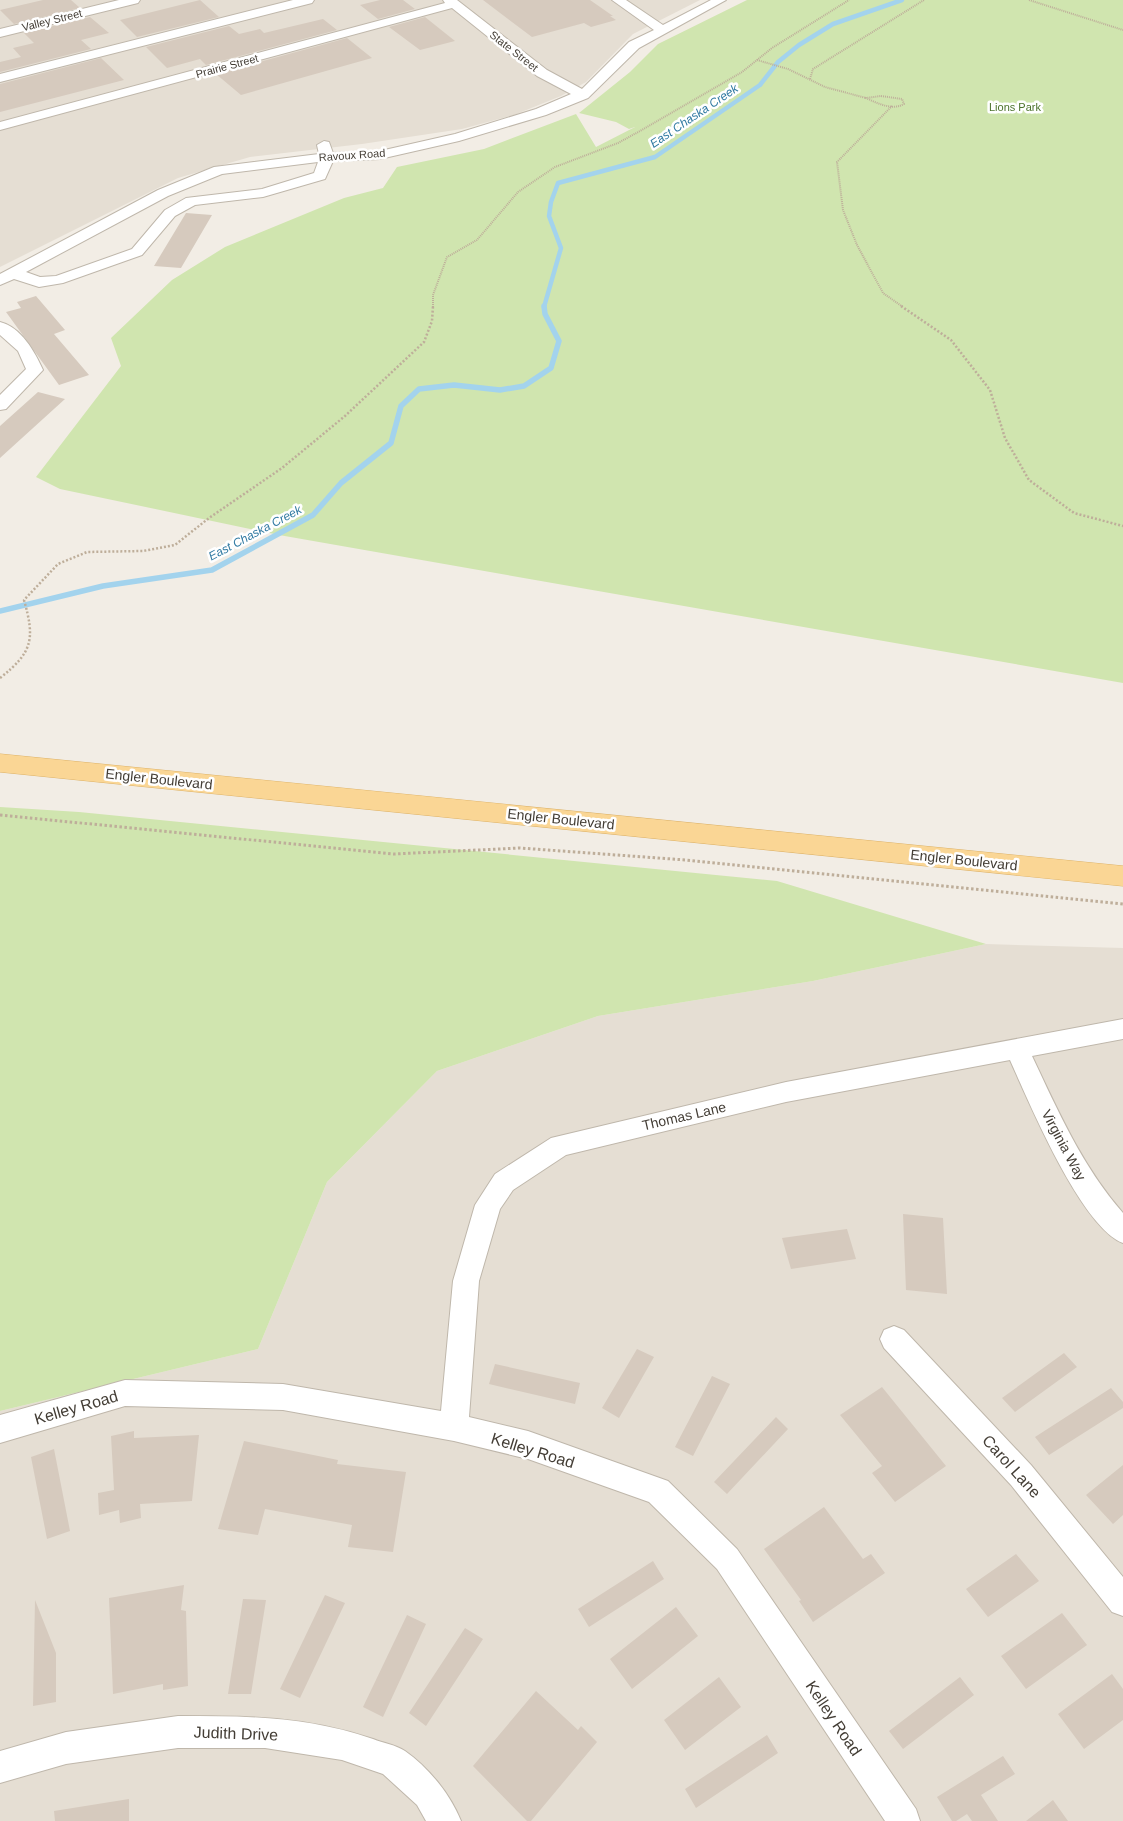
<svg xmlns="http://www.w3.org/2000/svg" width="1123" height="1821" viewBox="0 0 1123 1821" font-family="Arial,sans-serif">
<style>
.residential{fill:#e5ded3}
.green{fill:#d0e5af}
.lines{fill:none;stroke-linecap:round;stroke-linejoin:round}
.stream-far1{stroke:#a3d3ed;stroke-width:4.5}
.stream{stroke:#a3d3ed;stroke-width:5.5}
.building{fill:#d6cabe}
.minor-casing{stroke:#bfb7ab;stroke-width:2}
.major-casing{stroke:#deb266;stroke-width:1}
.path-far2{stroke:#beae9a;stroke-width:2;stroke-dasharray:1 1;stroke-linecap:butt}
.path-far1{stroke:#beae9a;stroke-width:2.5;stroke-dasharray:2 2;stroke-linecap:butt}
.path{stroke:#beae9a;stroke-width:3;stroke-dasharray:2.5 2.5;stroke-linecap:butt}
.minor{fill:#fff;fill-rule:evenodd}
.major{fill:#fad695;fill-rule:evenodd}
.labels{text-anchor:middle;stroke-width:5;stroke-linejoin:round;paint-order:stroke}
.far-street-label{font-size:11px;fill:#433d35;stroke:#fff}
.far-park-label{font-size:11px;fill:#4b722b;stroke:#fff}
.far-water-label{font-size:12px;font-style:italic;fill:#317aa2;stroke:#fff}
.street-label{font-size:14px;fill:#433d35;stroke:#fff}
.near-street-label{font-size:16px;fill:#433d35;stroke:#fff}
</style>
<rect width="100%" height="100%" fill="#f2ede5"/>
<path class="residential" d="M0 0H700L633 34 586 82 561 96 514 115 462 129 362 144 250 157 178 178 0 267Z
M986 944 1123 948V1821H0V1411L258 1349 327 1182 437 1071 598 1016 813 981Z"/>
<path class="green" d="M747 0H1123V683L279 535 60 489 36 477 121 366 111 338 172 280 225 247 344 198 383 188 397 167 484 149 576 114 596 147 635 127 629 129 616 122 579 113 630 72 658 44Z
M0 807 79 812 777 881 986 944 813 981 598 1016 437 1071 327 1182 258 1349 0 1411Z"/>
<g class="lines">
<path class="stream-far1" d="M544 307 561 248 549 216 551 202 558 183 655 157 760 85 778 62 799 45 833 24 902 0"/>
<path class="stream" d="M0 611 103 586 212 570 313 515 341 483 391 443 401 406 419 389 454 385 500 390 524 386 551 368 559 341 545 314 544 306"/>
</g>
<path class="building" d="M43 0H71L80 8 14 24 0 10Z
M200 0 219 17 137 37 120 20Z
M380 0H403L415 9 378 19 360 5Z
M483 0H590L613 16H610L616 20 591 27 584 23 532 37Z
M90 17 109 33 81 40 91 49 0 72V62L21 57 13 48 34 43 24 33Z
M425 17 455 41 420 50 389 27Z
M323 19 337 30 206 65 200 59 167 68 146 47 229 26 239 34 260 29 264 33Z
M347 38 372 58 241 95 216 74Z
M101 58 124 80 0 112V84Z
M186 213 212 215 181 268 154 266Z
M36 296 65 330 54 334 89 375 59 385 6 312 21 308 17 302Z
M38 392 65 399 0 458V426Z
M903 1214 943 1218 947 1294 906 1290Z
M847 1229 856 1259 791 1269 782 1238Z
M637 1349 654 1357 619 1418 602 1408Z
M1064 1353 1077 1367 1015 1412 1002 1398Z
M495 1364 580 1383 575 1404 489 1384Z
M712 1376 730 1384 693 1456 675 1447Z
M882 1387 946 1466 895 1502 872 1473 882 1466 840 1415Z
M1111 1388 1123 1402V1408L1049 1455 1035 1437Z
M776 1417 788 1429 727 1494 714 1482Z
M134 1431V1438L199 1435 192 1501 140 1504 141 1518 120 1523 119 1510 99 1515 98 1493 114 1490 111 1436Z
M244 1441 338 1460 337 1464 406 1472 393 1552 348 1547 352 1525 265 1509 258 1535 218 1529Z
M54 1449 70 1531 47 1539 31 1457Z
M1123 1465V1515L1113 1524 1086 1495Z
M824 1507 863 1559 871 1554 885 1573 813 1622 799 1601 801 1600 764 1549Z
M1016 1554 1039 1581 988 1617 966 1589Z
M653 1561 664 1579 589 1627 578 1609Z
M184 1585 181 1610 186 1611 188 1686 163 1690V1684L113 1694 109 1598Z
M325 1595 345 1603 300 1698 280 1689Z
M243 1599 266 1600 251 1694H228Z
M35 1600 56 1653V1702L33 1706Z
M676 1607 698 1636 632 1689 610 1659Z
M1062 1613 1087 1645 1026 1689 1001 1656Z
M407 1615 426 1624 383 1717 363 1707Z
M465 1628 483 1639 426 1726 409 1713Z
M1112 1674 1123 1689V1720L1084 1749 1058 1714Z
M719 1677 741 1707 685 1750 664 1720Z
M960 1677 974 1695 903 1749 889 1731Z
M536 1691 578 1730 581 1726 597 1742 531 1821H527L473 1766Z
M767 1735 778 1753 696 1808 685 1789Z
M1003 1756 1015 1774 981 1795 998 1821H972L967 1814 956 1821H952L937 1797Z
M129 1799V1821H55L54 1811Z
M1053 1800 1068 1821H1026Z"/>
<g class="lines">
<defs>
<path id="minor" d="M119 0H140L138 3 0 37V29Z
M293 0H314L312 3 0 82V74Z
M443 0H457L547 70 582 89 629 42 654 30 612 0H626L663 25 711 0H726L639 48 588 98 546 115 459 141 380 159 333 161 325 179 263 197 195 205 175 216 142 255 63 283 39 287 14 279 0 285V274L158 190 214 167 319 154 317 145 324 141 329 142 333 153 380 151 455 134 536 109 571 94 537 76 452 8 0 130V122L445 3ZM318 162 314 173 262 189 186 198 165 210 132 249 56 276 40 277 26 272 168 196 222 174Z
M0 322C21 327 35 352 43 370L6 409 0 410V395L26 369 18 351 0 335Z
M1123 1019V1039L1032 1056C1058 1111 1082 1166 1123 1213V1243C1081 1227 1029 1102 1010 1060L786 1102 566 1155 513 1190 500 1209 479 1281 469 1417 528 1431 668 1481 737 1549 916 1809 920 1821H885L717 1569 649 1502 528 1459 454 1441 283 1410 125 1406 0 1443V1415L125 1380 283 1384 441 1411 453 1281 475 1205 495 1174 551 1138 786 1082Z
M894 1326 904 1330 1031 1465 1123 1577V1616L1112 1612 1011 1485 884 1348 880 1339 884 1330Z
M178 1716C247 1716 306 1716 373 1739 383 1743 396 1745 405 1751 429 1768 450 1794 461 1821H426L417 1805 383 1774 342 1760 265 1748H178L66 1764 0 1783V1751L66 1732Z"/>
<path id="major" d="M0 754 1123 866V886L0 772Z"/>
</defs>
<use href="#minor" class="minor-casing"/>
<use href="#major" class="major-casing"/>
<path class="path-far2" d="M1029 0 1123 30
M757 60 788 69 825 87 866 98
M810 79 813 69 924 0
M881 96 902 99 904 104C892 111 877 103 866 98Z
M892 106 837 162 843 210 857 245 883 293 903 307
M433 307V295L447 257 477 240 518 192 555 167 618 143 640 131 742 72 772 48 849 0"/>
<path class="path-far1" d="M901 306 951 340 990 390 1005 438 1029 480 1074 513 1123 526
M0 678C33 652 35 639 24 600L58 564 87 552 143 551 175 545 209 518 282 468 345 416 424 342 432 321 433 306"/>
<path class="path" d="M0 815 394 854 520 848 686 860 1123 904"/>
<use href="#minor" class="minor"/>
<use href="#major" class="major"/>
</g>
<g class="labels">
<g class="far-street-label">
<text transform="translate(52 20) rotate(-14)" y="4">Valley Street</text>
<text transform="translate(514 51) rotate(38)" y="4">State Street</text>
<text transform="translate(227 66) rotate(-15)" y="4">Prairie Street</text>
<text transform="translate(352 155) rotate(-4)" y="4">Ravoux Road</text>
</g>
<g class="far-park-label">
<text x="1015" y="111">Lions Park</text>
</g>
<g class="far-water-label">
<text transform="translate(694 116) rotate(-34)" y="4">East Chaska Creek</text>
<text transform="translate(255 533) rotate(-28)" y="4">East Chaska Creek</text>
</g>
<g class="street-label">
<text transform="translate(159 779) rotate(6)" y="5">Engler Boulevard</text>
<text transform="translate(561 819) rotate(6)" y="5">Engler Boulevard</text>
<text transform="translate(964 860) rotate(6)" y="5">Engler Boulevard</text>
<text transform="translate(684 1116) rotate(-13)" y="5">Thomas Lane</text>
<text transform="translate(1064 1145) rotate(62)" y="5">Virginia Way</text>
</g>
<g class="near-street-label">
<text transform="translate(76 1407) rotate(-16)" y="6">Kelley Road</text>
<text transform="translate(533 1450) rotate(17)" y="6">Kelley Road</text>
<text transform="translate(1012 1466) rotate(48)" y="6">Carol Lane</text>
<text transform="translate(834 1718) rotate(56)" y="6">Kelley Road</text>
<text transform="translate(236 1733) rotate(2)" y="6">Judith Drive</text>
</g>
</g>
</svg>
